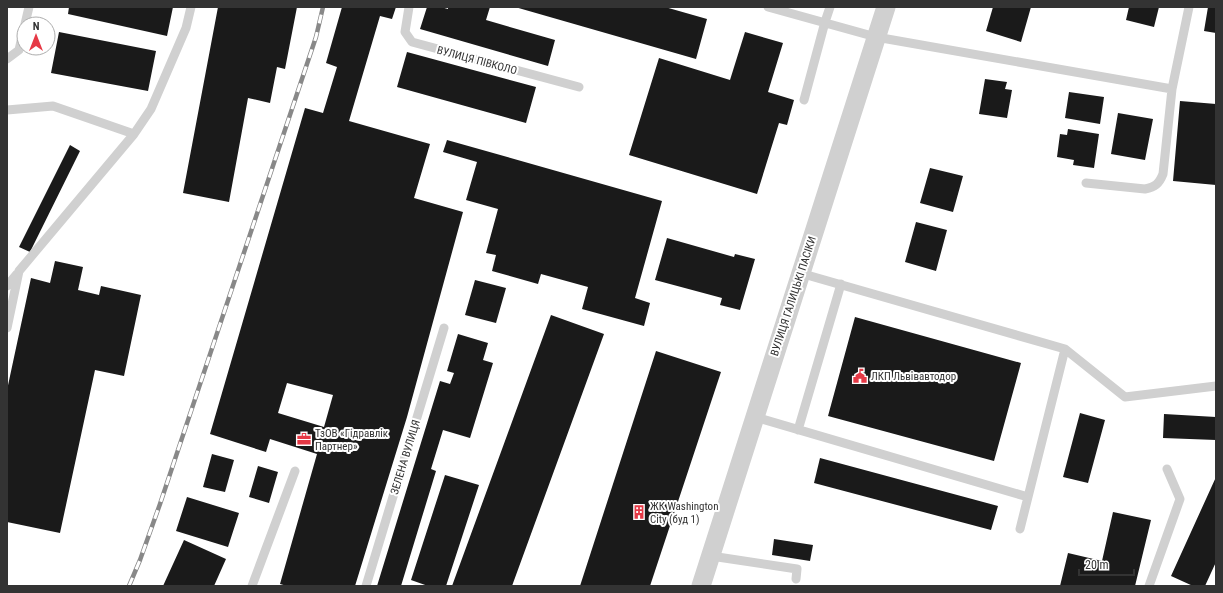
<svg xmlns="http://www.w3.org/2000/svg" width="1223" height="593" viewBox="0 0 1223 593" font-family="'Roboto Condensed',sans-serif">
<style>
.building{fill:#1a1a1a;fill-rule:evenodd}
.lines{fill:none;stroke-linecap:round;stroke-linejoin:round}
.service{stroke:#d0d0d0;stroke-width:9}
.minor{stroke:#d0d0d0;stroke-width:19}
.rail-casing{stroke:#888;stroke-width:4.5}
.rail{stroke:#fff;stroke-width:3;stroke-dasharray:9;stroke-linecap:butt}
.labels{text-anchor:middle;stroke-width:4;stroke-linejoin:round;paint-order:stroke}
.street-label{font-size:11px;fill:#333;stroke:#fff}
.poi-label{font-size:11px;fill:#333;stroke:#fff;text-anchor:start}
</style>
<rect width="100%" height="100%" fill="#fff"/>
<path class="building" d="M69 7H173L167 36 68 14Z
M218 7H297L285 69 277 67 270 103 248 98 229 202 183 193Z
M342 7H396L392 19 380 16 349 121 430 144 414 198 463 212 407 417 355 586H287L280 584 317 454 270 439 266 452 210 434 305 108 323 113 337 67 326 63ZM287 383 333 395 324 427 278 413Z
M427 7H441L448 9V7H490L486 20 555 40 548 66 420 29Z
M515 7H665L707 19 696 59Z
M993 7H1031L1021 42 986 31Z
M1129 7H1159L1154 27 1126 20Z
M1208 7H1216V33L1204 31Z
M59 32 156 51 148 91 51 73Z
M745 32 783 43 768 92 794 100 787 125 779 123 757 194 629 155 659 58 730 80Z
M407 52 536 87 526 123 397 87Z
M985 79 1007 82 1005 89 1012 90 1007 118 979 114Z
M1069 92 1104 97 1100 124 1065 118Z
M1180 101 1216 104V185L1173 181Z
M1118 113 1153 119 1145 160 1111 154Z
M1068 129 1099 134 1094 168 1073 165 1074 160 1057 157 1060 134 1067 135Z
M447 140 662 201 635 298 650 303 644 326 582 309 588 287 541 274 538 284 492 271 496 255 486 253 498 209 466 200 477 162 443 152Z
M70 145 80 151 30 252 19 247Z
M930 168 963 176 953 212 920 203Z
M916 222 947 230 936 271 905 262Z
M667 238 734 257 735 254 755 259 740 310 720 305 722 298 655 280Z
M55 261 83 267 78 290 99 295 101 286 141 295 124 376 95 370 60 533 7 522V390L31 278 50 283Z
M475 280 506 288 496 323 465 315Z
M551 315 604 334 512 586H452Z
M855 317 1021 363 994 461 828 416Z
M458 334 488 343 483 360 493 363 470 438 443 430 431 469 436 471 401 586H377L440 381 450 384 454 373 447 371Z
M656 351 721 372 650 586H580Z
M1080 413 1105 420 1088 483 1063 477Z
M1164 414 1216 417V440L1163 438Z
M212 454 234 460 225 492 203 487Z
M820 458 998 506 991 530 814 483Z
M258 466 278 472 269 503 249 497Z
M445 475 479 485 446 586H428L411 580Z
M1216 477V562L1205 586H1193L1171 576Z
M187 497 239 513 228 547 176 531Z
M1113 512 1151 520 1135 586H1060L1068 553 1102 561Z
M774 539 813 545 810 561 772 555Z
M184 540 226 559 214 586H163Z"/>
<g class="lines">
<path class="service" d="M409 7 405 32 412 42 579 87
M768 7 876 37 1172 89 1163 174C1159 184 1155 187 1145 189L1086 183
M25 24 29 7
M7 59 19 50 24 28
M1172 89 1189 7
M804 100 825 22 830 7
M7 110 53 106 134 134
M800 273 1065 349 1125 397 1216 386
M7 286 17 274
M7 328 19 271 134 134 151 109 186 28 191 7
M755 417 1028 497
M798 430 841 284
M1020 529 1065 349
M711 556 797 569 796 579
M252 586 295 471
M366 586 444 328
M1149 586 1180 499 1167 469"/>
<path class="minor" d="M701 586 886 7"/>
<defs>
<path id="rail" d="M129 586 140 560 160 504 316 37 323 7"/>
</defs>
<use href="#rail" class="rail-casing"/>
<use href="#rail" class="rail"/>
</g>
<defs>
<symbol id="civic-bare" viewBox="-9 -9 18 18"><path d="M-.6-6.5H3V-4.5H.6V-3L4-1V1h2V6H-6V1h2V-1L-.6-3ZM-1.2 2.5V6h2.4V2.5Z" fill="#e63946" stroke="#fff" stroke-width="2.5" paint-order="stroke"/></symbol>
<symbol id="office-bare" viewBox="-9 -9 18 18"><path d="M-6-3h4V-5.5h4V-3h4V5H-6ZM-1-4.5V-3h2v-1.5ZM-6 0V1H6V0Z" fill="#e63946" stroke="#fff" stroke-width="2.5" paint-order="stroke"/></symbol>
<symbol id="building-bare" viewBox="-9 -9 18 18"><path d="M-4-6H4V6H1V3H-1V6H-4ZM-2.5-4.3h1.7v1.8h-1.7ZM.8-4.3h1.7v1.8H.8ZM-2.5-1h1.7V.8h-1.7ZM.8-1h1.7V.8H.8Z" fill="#e63946" stroke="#fff" stroke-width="2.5" paint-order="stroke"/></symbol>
</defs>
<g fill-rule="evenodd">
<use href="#civic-bare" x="850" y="366" width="20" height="20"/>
<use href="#office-bare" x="294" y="429" width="20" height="20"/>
<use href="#building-bare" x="629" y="502" width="20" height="20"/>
</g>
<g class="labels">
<g class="street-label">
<text transform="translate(477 60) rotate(15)" y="4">ВУЛИЦЯ ПІВКОЛО</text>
<text transform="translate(793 296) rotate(-72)" y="4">ВУЛИЦЯ ГАЛИЦЬКІ ПАСІКИ</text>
<text transform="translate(405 457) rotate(-73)" y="4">ЗЕЛЕНА ВУЛИЦЯ</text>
</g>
<g class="poi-label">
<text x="871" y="380">ЛКП Львівавтодор</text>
<text x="315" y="437">ТзОВ «Гідравлік<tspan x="315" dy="13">Партнер»</tspan></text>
<text x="650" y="510">ЖК Washington<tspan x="650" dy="13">City (буд 1)</tspan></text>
</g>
</g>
<rect width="1223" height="593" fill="none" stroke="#333333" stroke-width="16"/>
<g transform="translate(36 36)"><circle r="19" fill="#ffffff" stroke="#adadad"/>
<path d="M0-3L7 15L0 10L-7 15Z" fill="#e63946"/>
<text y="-6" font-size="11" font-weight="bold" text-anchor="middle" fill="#333333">N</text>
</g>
<path d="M1079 569v6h55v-6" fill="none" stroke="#333333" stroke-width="2"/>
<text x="1085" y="569" font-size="12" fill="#333333" stroke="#ffffff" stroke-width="3" paint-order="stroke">20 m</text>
</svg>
